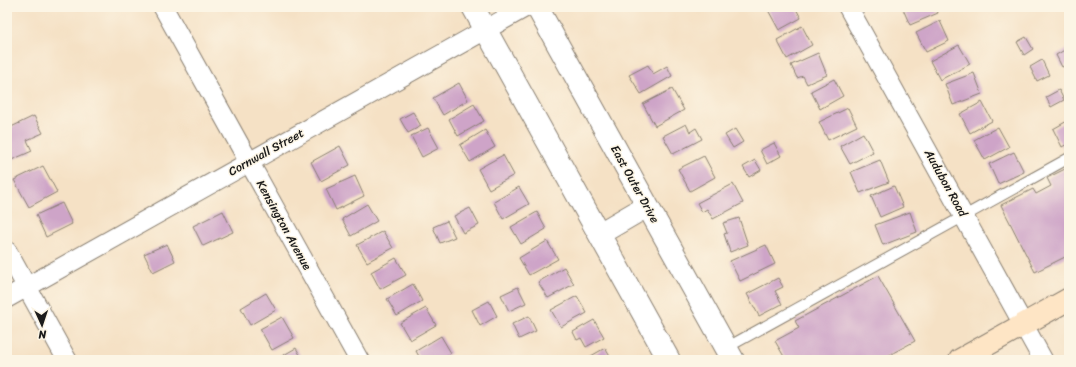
<svg xmlns="http://www.w3.org/2000/svg" width="1076" height="367" viewBox="0 0 1076 367" font-family="Sriracha,sans-serif">
<style>
.building{fill:#cea4c8}
.lines{fill:none;stroke-linecap:round;stroke-linejoin:round}
.service-casing{stroke:#887e70;stroke-width:12}
.minor-casing{stroke:#887e70;stroke-width:21}
.tertiary-casing{stroke:#887e70;stroke-width:24}
.secondary-casing{stroke:#887e70;stroke-width:24}
.service{stroke:#fff;stroke-width:10}
.minor{stroke:#fff;stroke-width:19}
.tertiary{stroke:#fff;stroke-width:22}
.secondary{stroke:#fee5c5;stroke-width:22}
.labels{text-anchor:middle;stroke-width:3;stroke-linejoin:round;paint-order:stroke}
.street-label{font-size:12px;fill:#1c1c1c;stroke:#fcf5e5}
</style>
<rect width="100%" height="100%" fill="#fcf5e5"/>
<filter id="ink" filterUnits="userSpaceOnUse"><feTurbulence type="fractalNoise" baseFrequency=".025" numOctaves="2"/><feDisplacementMap in="SourceGraphic" scale="8" xChannelSelector="R" yChannelSelector="G"/><feConvolveMatrix kernelMatrix="1 2 1 2 8 2 1 2 1" color-interpolation-filters="sRGB"/></filter>
<filter id="wash" filterUnits="userSpaceOnUse"><feTurbulence type="fractalNoise" baseFrequency=".012" numOctaves="4" result="noise"/><feDisplacementMap in="SourceGraphic" scale="16" xChannelSelector="R" yChannelSelector="G"/><feGaussianBlur stdDeviation="0.9" result="paint"/><feColorMatrix in="noise" values="0 0 0 0 0 0 0 0 0 0 0 0 0 0 0 0 0 1.4 0 .05"/><feComposite in="paint" operator="in"/></filter>
<g filter="url(#wash)">
<rect width="100%" height="100%" fill="#f5e1c5"/>
<g id="blocks">
<path class="building" d="M773 7H795L801 18 779 30 768 10Z
M902 7H936L938 13 910 25Z
M940 21 949 41 926 52 916 33Z
M802 26 812 45 787 59 777 40Z
M1026 37 1033 49 1024 55 1017 42Z
M959 45 970 64 940 80 930 61Z
M1068 48 1069 64 1062 67 1056 55Z
M818 53 827 75 807 84 803 76 797 78 791 65Z
M1042 60 1049 75 1037 81 1030 67Z
M648 65 653 74 667 66 672 76 641 94 629 75Z
M974 73 982 94 953 105 945 84Z
M834 79 843 96 820 109 811 91Z
M459 83 468 100 443 115 433 98Z
M672 89 684 110 655 126 643 104Z
M1059 90 1064 100 1051 107 1046 97Z
M982 102 992 121 970 133 960 114Z
M474 104 484 121 458 136 449 119Z
M848 108 857 126 828 140 819 122Z
M413 112 421 126 408 133 400 119Z
M34 116 43 133 27 140 32 151 7 162V129Z
M1069 120V143L1062 147 1053 129Z
M686 124 690 132 696 128 702 139 673 154 663 136Z
M998 127 1009 147 985 160 974 140Z
M428 128 439 148 422 157 411 136Z
M735 129 743 142 733 148 725 135Z
M485 130 495 147 470 162 460 145Z
M863 133 873 152 850 164 840 146Z
M774 143 781 156 767 164 760 150Z
M340 146 350 165 321 181 311 162Z
M1014 152 1024 172 998 184 989 164Z
M503 155 514 175 489 189 478 169Z
M704 156 715 177 690 191 678 169Z
M755 160 761 170 749 177 743 167Z
M880 160 889 182 860 193 851 172Z
M43 166 57 192 29 207 14 180Z
M1069 167V255L1035 272 1001 205 1033 189 1036 194 1051 186 1047 178Z
M355 176 364 196 336 210 326 189Z
M733 184 743 203 713 219 707 209 702 212 697 203Z
M894 186 903 207 880 217 871 196Z
M519 187 529 204 503 219 494 202Z
M62 203 72 224 46 237 36 215Z
M367 204 377 221 351 236 342 219Z
M470 208 479 225 463 233 454 216Z
M223 211 233 232 203 246 193 226Z
M537 212 546 229 521 244 511 227Z
M910 212 917 232 883 245 875 225Z
M739 218 748 245 730 252 724 234 727 233 723 223Z
M447 221 455 237 440 243 433 227Z
M383 231 393 248 367 262 357 245Z
M547 241 558 259 529 275 519 258Z
M167 244 175 261 153 272 144 254Z
M766 245 775 264 740 281 730 261Z
M396 258 406 275 380 289 371 272Z
M564 267 574 284 548 298 538 282Z
M878 276 915 341 880 360H786L775 341 799 328 795 321Z
M778 278 783 287 775 291 782 304 759 316 747 294Z
M413 284 422 301 397 316 387 299Z
M518 287 526 303 509 311 501 295Z
M266 293 276 310 250 325 241 308Z
M577 296 587 313 561 327 551 310Z
M489 301 497 316 480 326 472 310Z
M426 308 436 325 410 340 400 323Z
M529 316 536 331 519 339 512 324Z
M282 317 294 338 272 350 260 329Z
M594 320 604 337 586 347 581 338 577 340 573 332Z
M441 336 451 353 439 360H421L416 351Z
M296 348 303 360H275Z
M605 348 612 360H584Z"/>
</g>
</g>
<g filter="url(#ink)">
<use href="#blocks" fill-opacity="0" stroke="#887e70" stroke-width="1"/>
<g class="lines">
<defs>
<path id="service" d="M726 348 1069 158"/>
<path id="minor" d="M163 7 359 360
M848 7 1043 360
M7 251 67 360
M7 298 526 7"/>
<path id="tertiary" d="M473 7 669 360
M537 7 733 360
M599 234 647 206"/>
<path id="secondary" d="M960 360 1069 299"/>
</defs>
<use href="#service" class="service-casing"/>
<use href="#minor" class="minor-casing"/>
<use href="#tertiary" class="tertiary-casing"/>
<use href="#secondary" class="secondary-casing"/>
<use href="#service" class="service"/>
<use href="#minor" class="minor"/>
<use href="#tertiary" class="tertiary"/>
<use href="#secondary" class="secondary"/>
</g>
</g>
<g class="labels">
<g class="street-label">
<text transform="translate(266 152) rotate(-29)" y="4">Cornwall Street</text>
<text transform="translate(946 183) rotate(61)" y="4">Audubon Road</text>
<text transform="translate(635 184) rotate(61)" y="4">East Outer Drive</text>
<text transform="translate(284 225) rotate(61)" y="4">Kensington Avenue</text>
</g>
</g>
<rect width="1076" height="367" fill="none" stroke="#fcf5e5" stroke-width="24"/>
<g transform="translate(42 325) rotate(177)" stroke="#fcf5e5" stroke-width="3" paint-order="stroke">
<path d="M0-3L7 15L0 10L-7 15Z" fill="#1c1c1c"/>
<text y="-6" font-size="11" font-weight="bold" text-anchor="middle" fill="#1c1c1c">N</text>
</g>
</svg>
